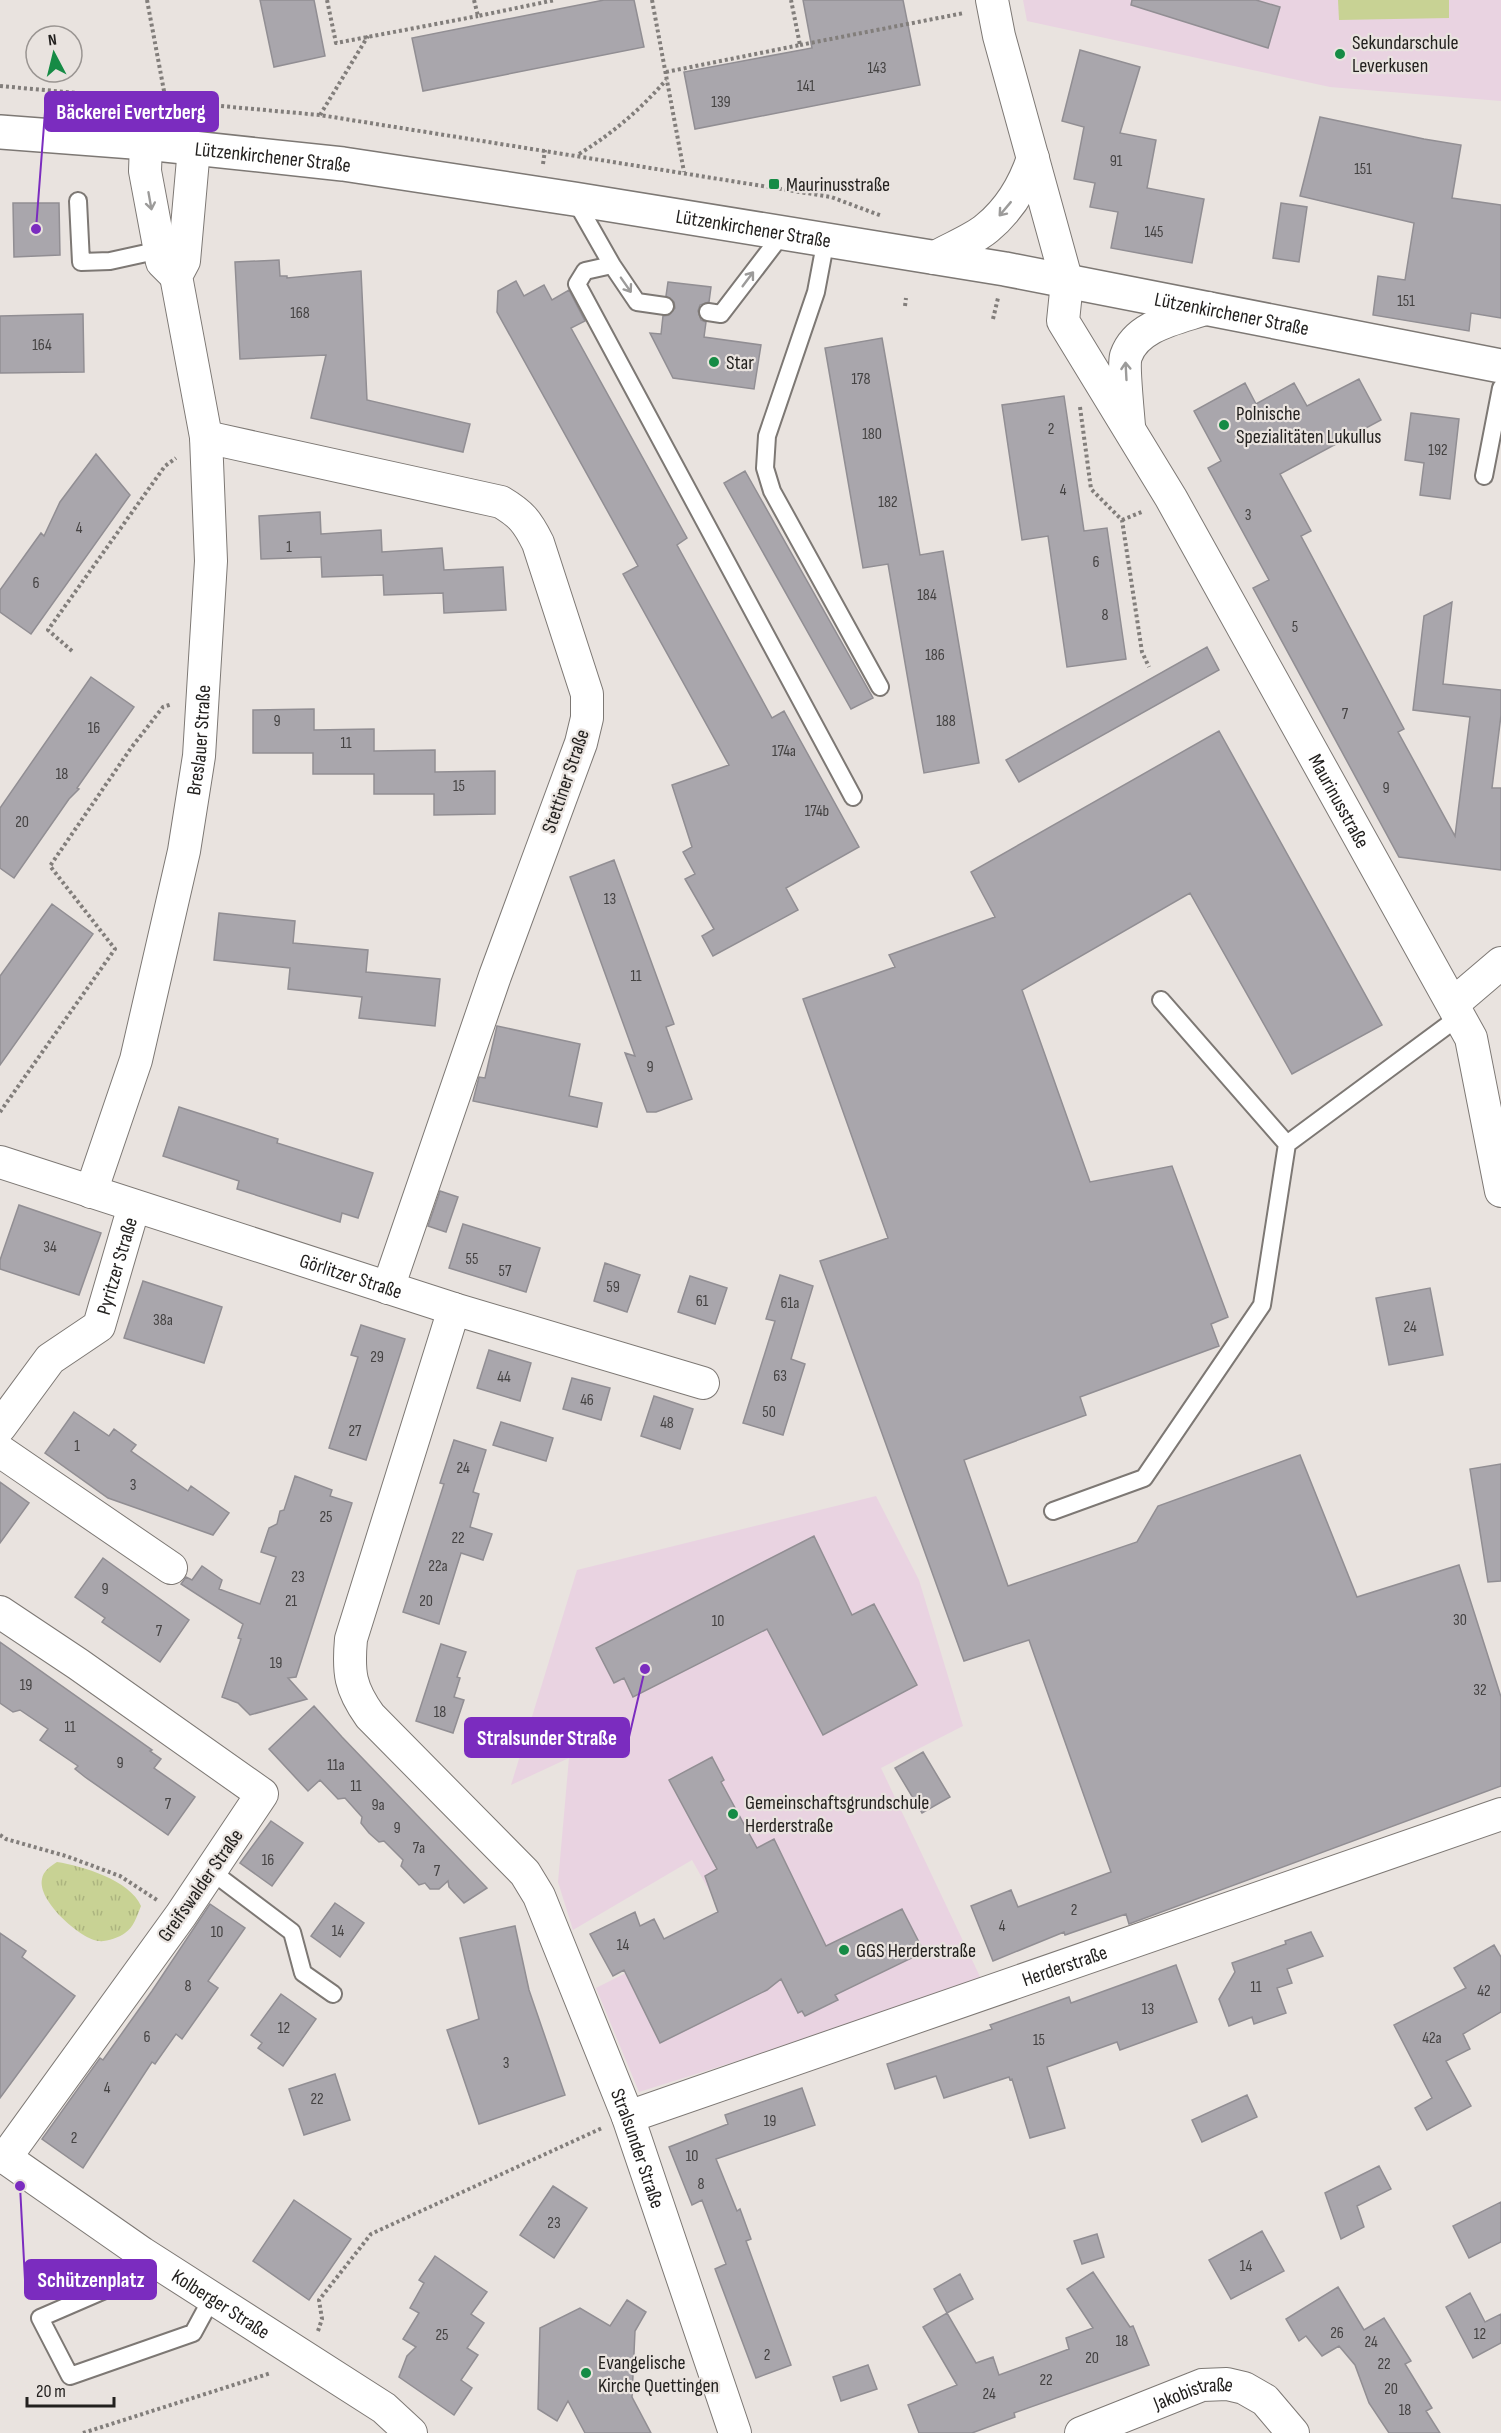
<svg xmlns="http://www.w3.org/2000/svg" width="1501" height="2433" viewBox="0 0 1501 2433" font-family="'Sofia Sans Condensed',sans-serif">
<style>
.education{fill:#e9d3e1}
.park{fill:url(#park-tufts)}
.pitch{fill:#c8d294}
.building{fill:#a9a6ac;stroke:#918e93;stroke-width:1.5}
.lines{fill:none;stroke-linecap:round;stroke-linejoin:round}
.lane-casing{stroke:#7d7874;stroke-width:20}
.street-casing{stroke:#7d7874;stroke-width:34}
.secondary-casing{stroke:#7d7874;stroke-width:36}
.path{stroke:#827e7b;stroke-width:4;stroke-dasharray:3 3;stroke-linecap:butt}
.lane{stroke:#fff;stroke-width:16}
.street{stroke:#fff;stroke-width:32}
.secondary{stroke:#fff;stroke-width:33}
.oneway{stroke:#9c9b9a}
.poi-dot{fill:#168b45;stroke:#e9e3df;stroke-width:2}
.labels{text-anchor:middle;stroke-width:4.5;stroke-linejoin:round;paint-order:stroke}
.number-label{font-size:16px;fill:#444242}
.poi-label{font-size:20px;fill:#23211f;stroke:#e9e3df;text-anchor:start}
.street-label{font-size:20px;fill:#23211f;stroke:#e9e3df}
.leader{fill:none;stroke:#7b2cbf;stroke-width:2}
.callout-dot{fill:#7b2cbf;stroke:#e9e3df;stroke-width:2}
.callout{fill:#7b2cbf;stroke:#7b2cbf;stroke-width:2}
.callout-label{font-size:21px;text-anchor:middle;font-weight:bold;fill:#fff}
</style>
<defs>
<pattern id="park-tufts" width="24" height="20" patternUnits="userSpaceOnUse" patternTransform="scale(1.5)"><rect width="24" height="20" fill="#c8d294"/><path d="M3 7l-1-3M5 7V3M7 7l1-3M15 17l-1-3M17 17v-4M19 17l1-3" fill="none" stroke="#acb47f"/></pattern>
</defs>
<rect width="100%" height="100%" fill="#e9e3df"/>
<path class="education" d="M1023 0H1501V101L1330 87 1027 21Z
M876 1496 919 1580 963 1726 881 1768 983 1983 639 2092 596 1988 727 1922 692 1860 573 1930 558 1882 569 1758 511 1785 577 1570Z"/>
<path class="park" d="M57 1862C82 1866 130 1880 141 1906 137 1916 134 1927 125 1933 118 1938 106 1942 98 1941 79 1938 37 1900 42 1879 43 1871 51 1866 57 1862Z"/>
<path class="pitch" d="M1338 0H1449V18L1339 20Z"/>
<path class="building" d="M260 0H314L325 56 274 67Z
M604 0H634L644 47 423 91 412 38Z
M803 0H903L920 85 695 129 684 72 812 48Z
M1132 0H1256L1280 7 1268 48 1131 5Z
M1080 50 1140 67 1120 133 1156 140 1147 188 1204 199 1192 263 1111 248 1118 212 1090 207 1095 183 1074 179 1084 127 1062 121Z
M1320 117 1424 139 1461 145 1452 198 1501 205V318L1471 313 1469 331 1373 315 1378 276 1405 280 1414 223 1300 196Z
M13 203H59L60 255 14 257Z
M1281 203 1307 207 1299 262 1273 258Z
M279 260 280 276H287V278L361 271 367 400 470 424 463 452 311 418 326 355 240 359 235 262Z
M516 281 524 296 544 285 552 300 569 290 585 321 571 328 687 538 677 545 772 718 784 711 859 847 786 888 798 910 713 956 702 936 714 929 685 879 695 874 683 852 692 847 672 785 729 765 623 574 638 566 497 312 498 291Z
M668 282 711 287 709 302 700 305 698 311 701 320 706 322 704 337 761 345 754 389 673 378 650 333 661 334 663 316 669 315 675 308 674 302 666 296Z
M83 314 84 372 0 373V316Z
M882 338 920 555 943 551 979 763 924 773 888 564 863 568 825 348Z
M1359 379 1381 420 1280 474 1311 531 1301 536 1404 729 1398 732 1455 836 1470 717 1413 710 1424 616 1452 602 1443 684 1501 690V715L1492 788H1501V870L1399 857 1253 588 1269 580 1208 468 1221 461 1194 411 1245 383 1256 404 1294 383 1307 406Z
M1064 396 1084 531 1107 528 1126 659 1067 667 1048 536 1022 540 1002 405Z
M1411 413 1459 419 1450 499 1420 495 1424 463 1405 460Z
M96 454 130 495 31 634 0 612V590L41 533 44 536 60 502Z
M745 471 873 698 851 709 724 483Z
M320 512 321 534 381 530 382 552 442 548 444 570 503 567 506 610 444 613 443 593 384 595 383 575 322 577 321 557 261 559 259 516Z
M1207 647 1219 670 1019 782 1006 760Z
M91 677 134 707 77 788 79 789 69 799 14 878 0 868V808Z
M314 709V730L374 729V751L435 750V772L495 771V814L434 815V794H374V774H313V753H253V710Z
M1219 731 1382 1025 1292 1074 1190 893 1022 990 1090 1182 1172 1166 1228 1317 1211 1324 1219 1346 1080 1397 1086 1415 964 1460 1008 1586 1137 1542 1158 1506 1300 1455 1357 1597 1459 1565 1501 1697V1786L1129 1924 1126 1914 1065 1935 1064 1932 993 1961 971 1906 1011 1890 1018 1907 1111 1872 1029 1640 964 1661 820 1261 888 1238 803 999 895 967 889 955 995 917 971 872Z
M614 860 674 1024 666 1027 692 1099 656 1112H647L625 1053 635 1056 570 877Z
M52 904 93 934 0 1065V976Z
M219 913 295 921 293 943 368 950 366 972 440 979 435 1026 359 1018 362 997 288 989 290 968 214 960Z
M497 1026 580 1044 569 1096 602 1103 597 1127 473 1101 479 1077 485 1078Z
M179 1107 278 1139 277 1143 373 1173 358 1218 342 1213 340 1222 237 1189 239 1181 163 1156Z
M440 1191 458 1197 446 1232 428 1226Z
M19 1205 101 1233 79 1295 0 1269V1260Z
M463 1224 540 1248 526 1292 449 1268Z
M605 1263 640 1275 627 1312 594 1301Z
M780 1275 813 1286 791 1359 805 1364 783 1435 743 1423 775 1321 766 1319Z
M690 1276 727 1288 715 1324 678 1312Z
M143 1281 222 1307 204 1363 124 1338Z
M1430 1288 1443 1355 1389 1365 1376 1298Z
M361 1325 405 1339 366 1460 329 1448 358 1357 351 1355Z
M489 1350 531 1363 520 1401 477 1388Z
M572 1378 610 1388 601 1420 563 1409Z
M654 1396 693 1409 680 1449 641 1436Z
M74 1412 109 1436 114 1429 136 1445 131 1451 188 1491 191 1486 229 1513 213 1535 108 1498 45 1453Z
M501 1422 553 1438 546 1461 493 1445Z
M454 1440 486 1450 473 1492 479 1494 470 1527 492 1534 483 1560 461 1553 439 1624 403 1612 444 1484 440 1483Z
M1501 1464V1581L1488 1582 1470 1469Z
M295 1476 332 1490 330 1496 352 1503 296 1677 288 1678 307 1699 250 1715 238 1703 222 1697 241 1639 238 1638 243 1624 181 1584 186 1577 192 1580 202 1566 222 1580 219 1589 260 1604 276 1557 261 1552 269 1528 277 1524 280 1511 284 1510Z
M0 1482 29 1503 0 1543Z
M814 1536 852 1615 874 1604 917 1685 823 1735 767 1629 633 1697 624 1678 614 1683 596 1648Z
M103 1558 189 1620 160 1662 102 1622 105 1618 75 1597Z
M0 1642 152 1750 150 1751 161 1759 154 1768 195 1797 168 1835 85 1777 75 1769 78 1766 40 1740 48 1729 20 1710 13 1712 0 1703Z
M441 1644 466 1652 457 1677 460 1678 454 1697 464 1700 453 1733 416 1721Z
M314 1706 342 1737 487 1888 464 1903 449 1887 448 1881 439 1889H430L425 1883 419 1885 401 1866 403 1860 384 1841 379 1842 369 1833 361 1823 362 1817 345 1798 338 1799 320 1780 308 1791 269 1749Z
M923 1752 950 1797 922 1813 895 1768Z
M712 1757 724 1780 721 1782 757 1848 774 1839 826 1946 902 1909 924 1952 835 1995 838 2000 805 2016 802 2011 798 2013 781 1979 767 1990 660 2043 624 1970 613 1976 590 1934 635 1912 640 1926 654 1919 664 1939 718 1912 705 1876 717 1869 669 1780Z
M271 1821 303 1843 272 1886 240 1863Z
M335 1903 364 1923 340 1957 311 1936Z
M210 1904 245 1928 208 1981 218 1988 182 2039 176 2034 155 2064 152 2062 83 2168 42 2139 100 2058 103 2060 152 1991Z
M515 1926 529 1990 565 2095 479 2124 447 2030 479 2019 460 1938Z
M1311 1932 1323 1956 1287 1969 1292 1983 1277 1988 1286 2013 1254 2024 1252 2017 1229 2026 1219 1999 1235 1972 1232 1963 1286 1944 1285 1941Z
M0 1933 26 1951 22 1957 75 1996 0 2098Z
M1494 1945 1501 1957V2012L1463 2034 1470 2049 1446 2061 1471 2106 1427 2130 1415 2108 1432 2098 1394 2025 1466 1988 1454 1968Z
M1176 1965 1197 2022 1120 2050 1117 2042 1047 2067 1065 2128 1030 2138 1012 2079 1010 2080 1009 2077 944 2098 936 2076 895 2089 887 2064 992 2029 990 2025 1069 1997 1071 2003Z
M281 1994 316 2019 283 2066 258 2048 262 2043 251 2035Z
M335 2074 350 2120 304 2135 289 2089Z
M802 2088 815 2125 716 2159 737 2211 740 2209 751 2239 746 2241 791 2365 756 2378 715 2269 726 2264 702 2200 692 2205 669 2147 728 2124 725 2115Z
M1247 2095 1257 2117 1202 2142 1192 2120Z
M1379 2166 1391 2189 1357 2206 1364 2227 1341 2239 1325 2193Z
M553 2186 587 2208 554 2258 520 2235Z
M294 2200 351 2239 309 2300 253 2261Z
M1501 2202V2242L1469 2258 1453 2226Z
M1262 2231 1284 2271 1231 2299 1209 2260Z
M1097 2234 1104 2257 1082 2264 1074 2241Z
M435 2256 487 2292 471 2314 484 2323 467 2348 478 2355 461 2380 472 2388 454 2415 399 2377 407 2356 416 2347 403 2339 419 2313 410 2308 424 2283 419 2280Z
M1093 2272 1130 2327 1133 2326 1149 2365 1014 2413 1015 2417 972 2433H919L908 2405 957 2385 923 2327 947 2313 976 2363 993 2357 999 2375 1069 2349 1066 2338 1093 2328 1067 2289Z
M960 2274 973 2299 947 2313 934 2289Z
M1338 2287 1364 2330 1384 2318 1411 2361 1405 2364 1432 2408 1426 2411 1440 2433H1389L1369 2403 1355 2365 1339 2346 1322 2356 1306 2336 1299 2341 1286 2319Z
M1470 2293 1485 2322 1501 2314V2343L1473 2358 1446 2307Z
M627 2300 646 2312 635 2331 632 2397 651 2433H585L568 2401 557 2421 538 2409 540 2328 580 2308 610 2326Z
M868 2365 877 2389 841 2401 833 2377Z"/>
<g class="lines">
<defs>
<path id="lane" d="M575 200 612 265 637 302 665 306
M78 201 81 262 110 261 160 250
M826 239 816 292 767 436 765 468 772 491 880 687
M612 265 585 271 577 284 853 797
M708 312 721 314 783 233
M1484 476 1501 388
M1161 1000 1287 1144
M1053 1511 1144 1478 1262 1305 1287 1144 1460 1016
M211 1871 292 1932 303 1973 333 1994
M142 2253 121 2283 40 2318 70 2376 193 2333 212 2298"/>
<g id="street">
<path id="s1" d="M992 0 999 36 1067 282 1063 321 1171 498 1471 1038 1501 1191"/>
<path d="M146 143 145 171 162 262 176 276"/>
<path d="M934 258C951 248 973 240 987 228 1009 210 1024 185 1033 158"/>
<path d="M1129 426C1128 413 1123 365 1126 356 1137 324 1180 318 1208 308"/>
<path d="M206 437 501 502C521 514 527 521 538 543L587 694V718L581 743 495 976 388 1288"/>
<path d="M1454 1003 1501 963"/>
<path id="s2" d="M0 1162 454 1309 703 1383"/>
<path id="s3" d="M91 1192 136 1060 184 851 199 756 211 561 206 437 176 276 184 261 194 148"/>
<path id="s4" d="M454 1309 351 1639C348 1673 350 1688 370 1716L525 1873 539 1896 628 2117 735 2433"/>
<path id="s5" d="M0 1427 50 1359 99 1326 134 1206"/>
<path d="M0 1451 171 1568"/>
<path d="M0 1612 78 1664 262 1794 181 1915 5 2158"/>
<path id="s6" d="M628 2117 1501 1814"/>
<path id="s7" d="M0 2154 142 2253 384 2408 411 2433"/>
<path id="s8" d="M1081 2433 1202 2385 1227 2384 1244 2388 1265 2400 1293 2433"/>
</g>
<g id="secondary">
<path id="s9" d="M0 132 146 143 343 164 574 199 1005 269 1501 366"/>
</g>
</defs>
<use href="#lane" class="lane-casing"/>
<use href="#street" class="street-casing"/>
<use href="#secondary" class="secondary-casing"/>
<path class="path" d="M147 0 164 91 163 100
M327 0 336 43 478 16
M474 0 478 16 555 0
M652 0 684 172
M800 45 964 13
M666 72 800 45 791 0
M0 86 320 115 831 197 882 216
M79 106 80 92
M320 115 368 36
M579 154C613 133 640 110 666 80
M543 164 545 150
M905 306 906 298
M993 319 998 298
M1080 407 1091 489 1122 520 1142 652 1149 667
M1122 520 1144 511
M72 651 48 630 165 466 176 458
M0 1112 115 949 50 866 131 748 163 707 172 704
M0 1835 6 1839 66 1856 120 1876 157 1900
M318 2331 322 2319 319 2300 371 2234 602 2128
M83 2433 271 2373"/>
<use href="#lane" class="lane"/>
<use href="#street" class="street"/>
<use href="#secondary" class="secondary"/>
</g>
<defs><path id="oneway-shaft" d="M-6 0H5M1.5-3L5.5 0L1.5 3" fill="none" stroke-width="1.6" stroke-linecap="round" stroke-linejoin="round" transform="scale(1.5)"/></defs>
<g class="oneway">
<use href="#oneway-shaft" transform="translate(150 201) rotate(80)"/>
<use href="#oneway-shaft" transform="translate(1005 209) rotate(130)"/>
<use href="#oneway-shaft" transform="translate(748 279) rotate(-53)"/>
<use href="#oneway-shaft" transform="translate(626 285) rotate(55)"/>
<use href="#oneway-shaft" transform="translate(1126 371) rotate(-93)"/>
</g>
<g class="poi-dot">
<circle cx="1340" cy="54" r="6"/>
<rect x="768" y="178" width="12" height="12" rx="3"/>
<circle cx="714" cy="362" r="6"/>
<circle cx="1224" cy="425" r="6"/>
<circle cx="733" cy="1814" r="6"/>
<circle cx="844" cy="1950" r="6"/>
<circle cx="586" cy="2373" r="6"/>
</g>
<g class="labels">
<g class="number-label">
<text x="877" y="73">143</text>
<text x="806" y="91">141</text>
<text x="721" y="107">139</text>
<text x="1116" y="166">91</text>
<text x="1363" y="174">151</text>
<text x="1154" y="237">145</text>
<text x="1406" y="306">151</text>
<text x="300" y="318">168</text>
<text x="42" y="350">164</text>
<text x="861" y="384">178</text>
<text x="1051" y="434">2</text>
<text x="872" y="439">180</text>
<text x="1438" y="455">192</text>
<text x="1063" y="495">4</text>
<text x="888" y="507">182</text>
<text x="1248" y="520">3</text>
<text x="79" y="533">4</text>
<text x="289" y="552">1</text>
<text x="1096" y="567">6</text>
<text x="36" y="588">6</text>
<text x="927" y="600">184</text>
<text x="1105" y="620">8</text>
<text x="1295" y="632">5</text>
<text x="935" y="660">186</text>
<text x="1345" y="719">7</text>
<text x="277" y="726">9</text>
<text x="946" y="726">188</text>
<text x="94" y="733">16</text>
<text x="346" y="748">11</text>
<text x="784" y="756">174a</text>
<text x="62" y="779">18</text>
<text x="459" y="791">15</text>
<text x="1386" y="793">9</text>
<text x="817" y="816">174b</text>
<text x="22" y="827">20</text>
<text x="610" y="904">13</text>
<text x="636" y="981">11</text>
<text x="650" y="1072">9</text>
<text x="50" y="1252">34</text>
<text x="472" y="1264">55</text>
<text x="505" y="1276">57</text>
<text x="613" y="1292">59</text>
<text x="702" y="1306">61</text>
<text x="790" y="1308">61a</text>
<text x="163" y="1325">38a</text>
<text x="1410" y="1332">24</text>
<text x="377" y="1362">29</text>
<text x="780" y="1381">63</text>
<text x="504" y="1382">44</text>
<text x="587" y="1405">46</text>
<text x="769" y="1417">50</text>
<text x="667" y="1428">48</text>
<text x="355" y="1436">27</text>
<text x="77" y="1451">1</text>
<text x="463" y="1473">24</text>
<text x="133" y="1490">3</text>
<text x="326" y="1522">25</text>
<text x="458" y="1543">22</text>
<text x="438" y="1571">22a</text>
<text x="298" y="1582">23</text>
<text x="105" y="1594">9</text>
<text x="291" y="1606">21</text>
<text x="426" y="1606">20</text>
<text x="1460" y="1625">30</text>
<text x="718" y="1626">10</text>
<text x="159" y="1636">7</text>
<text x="276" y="1668">19</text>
<text x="26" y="1690">19</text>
<text x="1480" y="1695">32</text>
<text x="440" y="1717">18</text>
<text x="70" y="1732">11</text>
<text x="120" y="1768">9</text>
<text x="336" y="1770">11a</text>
<text x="356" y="1791">11</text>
<text x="168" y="1809">7</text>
<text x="378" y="1810">9a</text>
<text x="397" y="1833">9</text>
<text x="419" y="1853">7a</text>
<text x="268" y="1865">16</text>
<text x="437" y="1876">7</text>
<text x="1074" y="1915">2</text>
<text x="1002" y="1931">4</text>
<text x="338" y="1936">14</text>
<text x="217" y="1937">10</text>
<text x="623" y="1950">14</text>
<text x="188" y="1991">8</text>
<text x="1256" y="1992">11</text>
<text x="1484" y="1996">42</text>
<text x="1148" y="2014">13</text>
<text x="284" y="2033">12</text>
<text x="147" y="2042">6</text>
<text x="1432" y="2043">42a</text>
<text x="1039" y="2045">15</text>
<text x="506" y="2068">3</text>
<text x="107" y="2093">4</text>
<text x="317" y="2104">22</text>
<text x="770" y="2126">19</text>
<text x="74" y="2143">2</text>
<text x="692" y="2161">10</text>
<text x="701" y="2189">8</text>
<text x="554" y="2228">23</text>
<text x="1246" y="2271">14</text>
<text x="1337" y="2338">26</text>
<text x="1480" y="2339">12</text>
<text x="442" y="2340">25</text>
<text x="1122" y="2346">18</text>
<text x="1371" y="2347">24</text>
<text x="767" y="2360">2</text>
<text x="1092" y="2363">20</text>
<text x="1384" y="2369">22</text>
<text x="1046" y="2385">22</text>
<text x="1391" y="2394">20</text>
<text x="989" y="2399">24</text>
<text x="1405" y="2415">18</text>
</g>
<g class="poi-label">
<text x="1352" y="49">Sekundarschule<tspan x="1352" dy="23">Leverkusen</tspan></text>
<text x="786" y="191">Maurinusstraße</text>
<text x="726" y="369">Star</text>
<text x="1236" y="420">Polnische<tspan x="1236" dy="23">Spezialitäten Lukullus</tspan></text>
<text x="745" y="1809">Gemeinschaftsgrundschule<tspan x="745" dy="23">Herderstraße</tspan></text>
<text x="856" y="1957">GGS Herderstraße</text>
<text x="598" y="2369">Evangelische<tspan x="598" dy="23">Kirche Quettingen</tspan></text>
</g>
<g class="street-label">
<text dy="7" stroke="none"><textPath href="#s9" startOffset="274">Lützenkirchener Straße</textPath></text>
<text dy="7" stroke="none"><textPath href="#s9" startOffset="760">Lützenkirchener Straße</textPath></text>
<text dy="7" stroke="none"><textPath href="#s9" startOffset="1246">Lützenkirchener Straße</textPath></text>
<text dy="7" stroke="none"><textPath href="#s3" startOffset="466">Breslauer Straße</textPath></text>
<text transform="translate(565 781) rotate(-71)" y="7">Stettiner Straße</text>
<text dy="7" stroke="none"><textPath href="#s1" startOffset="885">Maurinusstraße</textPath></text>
<text dy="7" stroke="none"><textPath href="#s5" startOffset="206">Pyritzer Straße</textPath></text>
<text dy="7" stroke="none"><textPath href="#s2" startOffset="369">Görlitzer Straße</textPath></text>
<text transform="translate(200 1885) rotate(-55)" y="7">Greifswalder Straße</text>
<text dy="7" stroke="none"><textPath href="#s6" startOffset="462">Herderstraße</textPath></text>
<text dy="7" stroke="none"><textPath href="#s4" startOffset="946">Stralsunder Straße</textPath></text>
<text dy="7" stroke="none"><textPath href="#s7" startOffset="267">Kolberger Straße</textPath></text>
<text dy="7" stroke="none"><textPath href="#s8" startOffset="120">Jakobistraße</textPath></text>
</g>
</g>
<path class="leader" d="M36 229L45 112M645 1669L629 1737M20 2186L25 2280"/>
<g class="callout-dot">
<circle cx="36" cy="229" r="6"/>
<circle cx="645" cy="1669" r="6"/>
<circle cx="20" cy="2186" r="6"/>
</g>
<g class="callout">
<rect x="45" y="92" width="173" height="39" rx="6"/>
<rect x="465" y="1718" width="164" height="39" rx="6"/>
<rect x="25" y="2260" width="131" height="39" rx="6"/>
</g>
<g class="callout-label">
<text x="131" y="119">Bäckerei Evertzberg</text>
<text x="547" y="1745">Stralsunder Straße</text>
<text x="91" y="2287">Schützenplatz</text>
</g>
<g transform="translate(54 54) rotate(353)"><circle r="28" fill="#e9e3df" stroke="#9a9592" stroke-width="1.5"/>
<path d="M0-4.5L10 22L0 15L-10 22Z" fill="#168b45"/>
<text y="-9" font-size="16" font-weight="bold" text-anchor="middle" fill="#23211f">N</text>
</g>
<path d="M27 2397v9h87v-9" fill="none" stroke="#23211f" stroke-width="3"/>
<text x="36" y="2397" font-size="18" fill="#23211f" stroke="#e9e3df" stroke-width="4.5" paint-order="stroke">20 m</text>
</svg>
